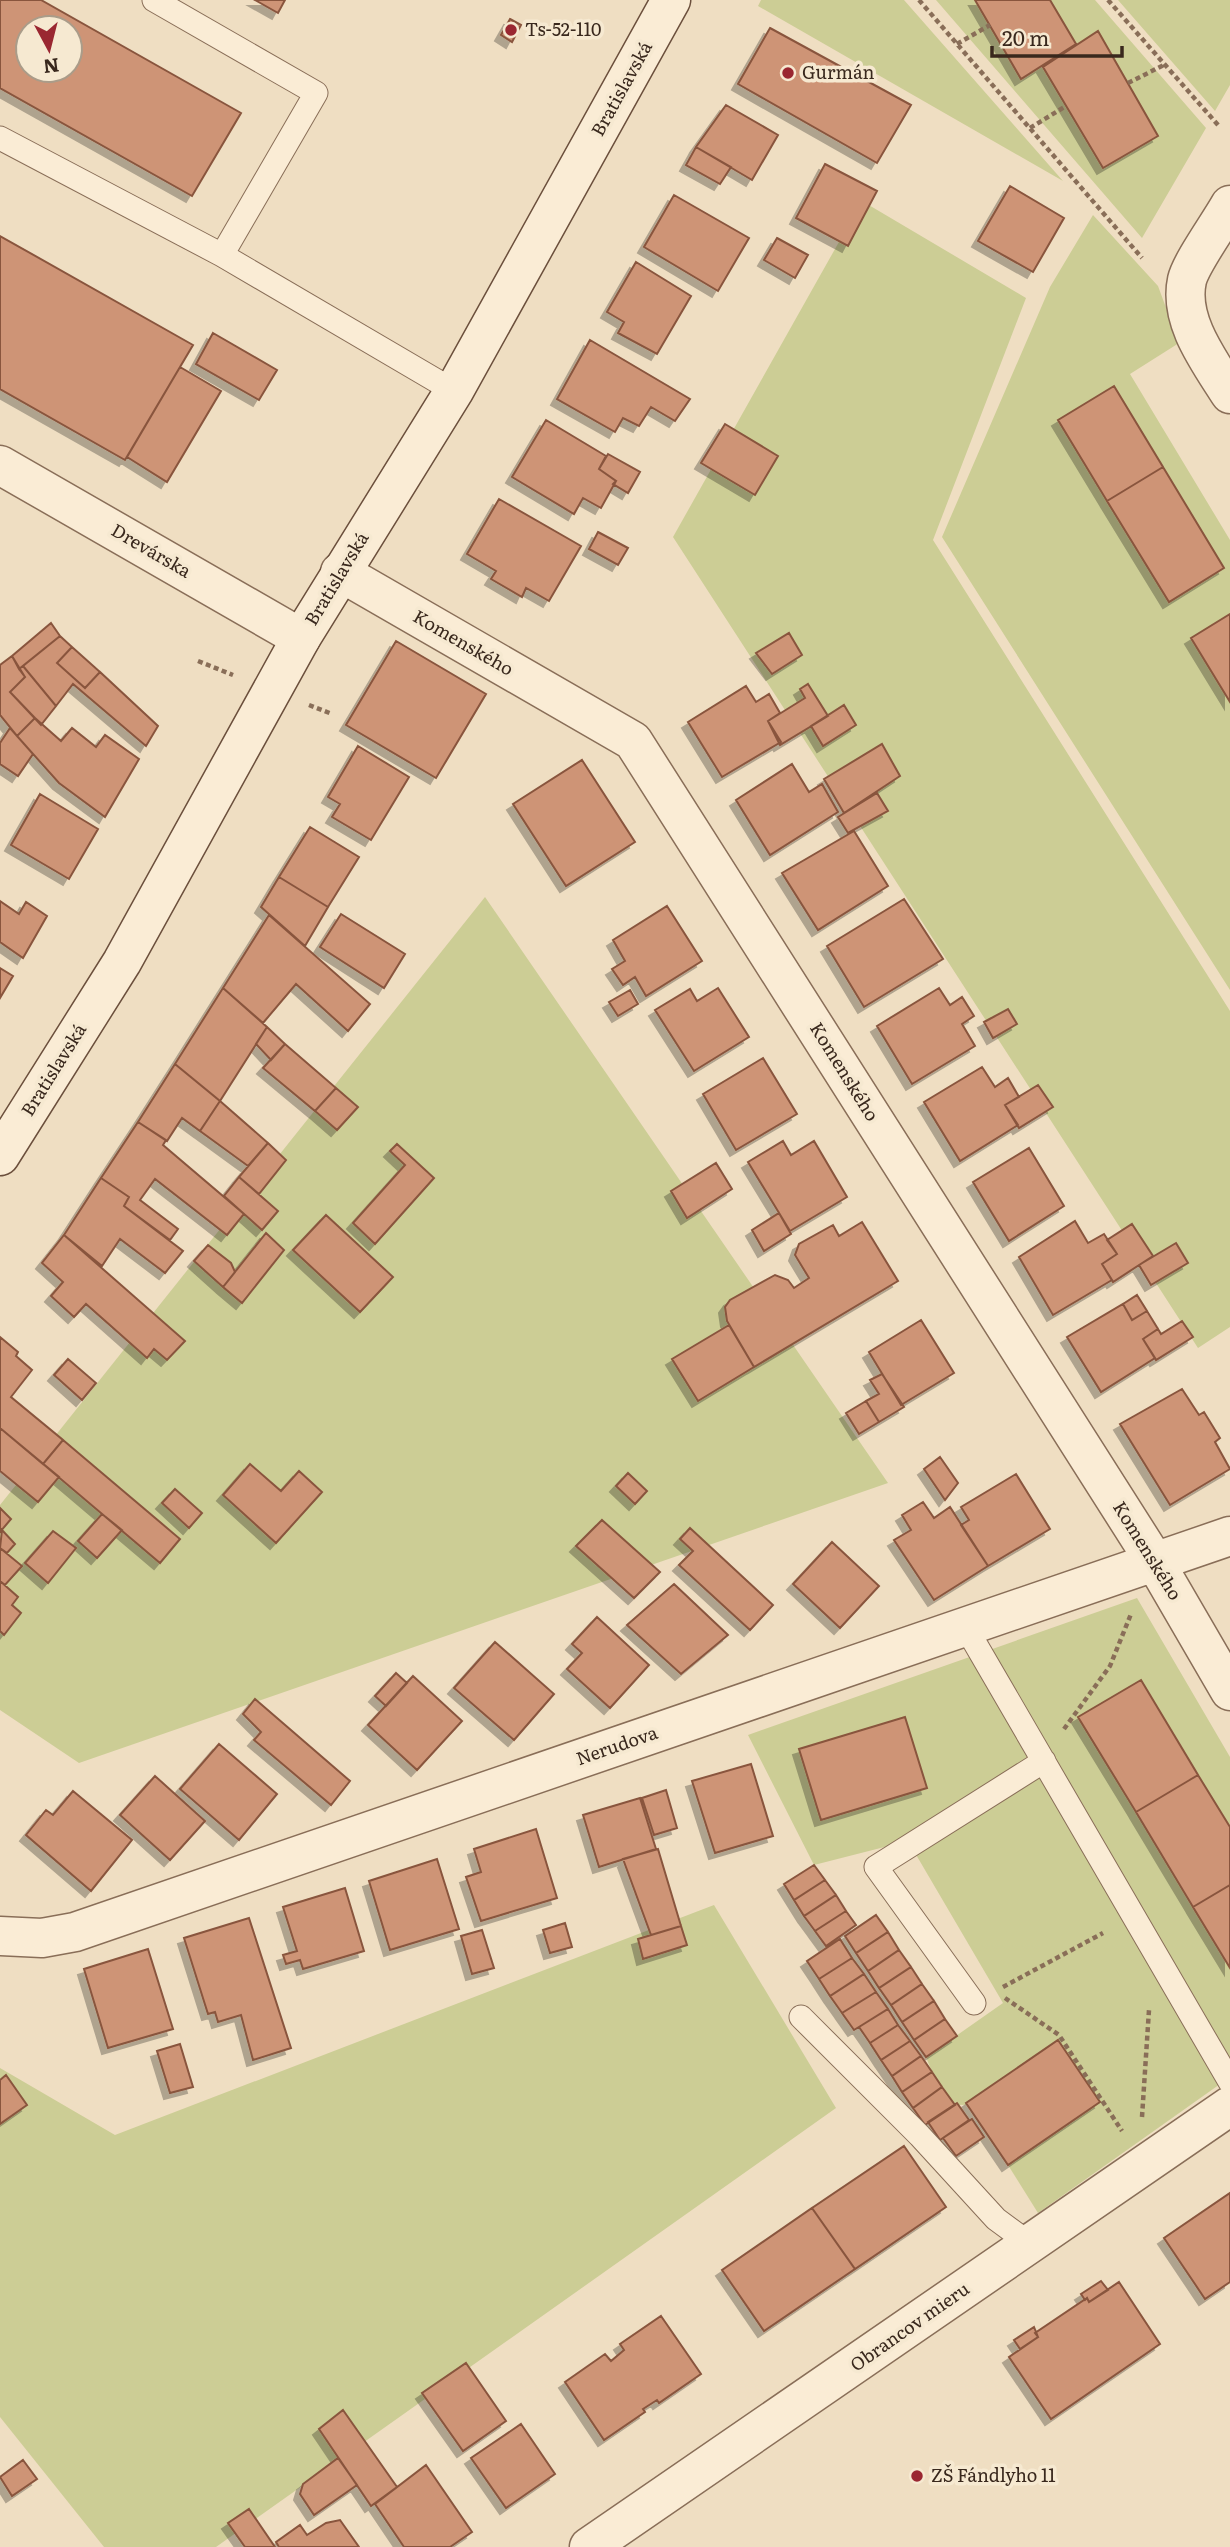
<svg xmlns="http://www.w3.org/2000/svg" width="1230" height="2547" viewBox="0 0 1230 2547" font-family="Literata,serif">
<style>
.green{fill:#cccd95}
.building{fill:#ce9476;stroke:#89553e;stroke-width:2;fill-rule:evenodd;filter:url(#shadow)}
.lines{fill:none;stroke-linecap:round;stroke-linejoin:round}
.service-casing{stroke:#896e58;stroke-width:25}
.minor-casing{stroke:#896e58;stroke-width:41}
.secondary-casing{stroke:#6b4f3c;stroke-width:41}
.path{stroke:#896e58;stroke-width:4.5;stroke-dasharray:5 3.5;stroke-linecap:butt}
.service{stroke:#faecd5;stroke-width:23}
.minor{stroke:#faecd5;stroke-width:38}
.secondary{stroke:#faecd5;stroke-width:38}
.poi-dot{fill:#9a2731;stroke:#f6e9d1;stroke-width:2.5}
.labels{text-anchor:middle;stroke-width:7;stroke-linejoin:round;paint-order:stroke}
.poi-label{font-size:18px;fill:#39281d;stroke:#f6e9d1;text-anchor:start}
.street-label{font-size:18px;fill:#39281d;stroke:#f6e9d1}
</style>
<defs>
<filter id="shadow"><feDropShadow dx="-6" dy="6" stdDeviation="0" flood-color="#0004"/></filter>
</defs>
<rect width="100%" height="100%" fill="#efdec2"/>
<path class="green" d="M761 0H904L1063 181 758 6Z
M936 0H1095L1206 128 1142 238Z
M1118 0H1230V85L1215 111Z
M862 201 1026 298 933 540 1230 1011V1327L1198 1348 673 537Z
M1093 215 1158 286 1179 343 1130 374 1230 540V990L942 537 1050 287Z
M485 897 888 1483 79 1763 0 1710V1505Z
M1137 1598 1230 1757V2077L1038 2213 1008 2165 1099 2102 955 2105 932 2072 926 2057 1003 2003 908 1841 814 1865 748 1735Z
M714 1905 836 2108 216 2547H104L0 2417V2068L115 2135Z"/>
<path class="building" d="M0 0H41L241 113 192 196 0 88ZM28 28H70V70H28Z
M255 0H285L278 13Z
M975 0H1050L1076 44 1021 79Z
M510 19 521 25 512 42 501 35Z
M770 28 911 105 877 163 738 84Z
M1098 31 1158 136 1103 168 1043 67Z
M726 105 778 135 752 180 696 147Z
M696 147 731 167 720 184 686 165Z
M825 164 877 191 848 246 796 218Z
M1010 186 1064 218 1033 272 978 241Z
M674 195 749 238 718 291 644 247Z
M0 236 193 345 125 460 0 389Z
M777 238 808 255 795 278 764 260Z
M636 262 691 296 657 354 618 333 624 322 607 312Z
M213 333 277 370 259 400 196 364Z
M590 340 690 399 675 421 651 407 639 426 623 418 615 432 557 399Z
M180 367 221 391 167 482 127 457Z
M1114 386 1163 467 1107 501 1058 420Z
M546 420 606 456 599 469 616 481 601 508 583 498 574 514 512 477Z
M725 424 778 456 755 495 701 463Z
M608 454 640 472 628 493 613 484 616 481 599 469Z
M1163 467 1224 568 1169 602 1107 501Z
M499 499 581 546 549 601 526 588 522 597 491 579 496 571 467 554Z
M598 532 628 548 618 565 589 549Z
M1230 614V702L1191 638Z
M51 623 60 636 19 669 12 656Z
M789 633 802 655 772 674 756 653Z
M60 636 72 647 57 663 85 688 100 672 158 726 146 746 73 684 56 706 23 666Z
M396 641 486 694 436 778 346 725Z
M72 647 100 672 85 688 57 663Z
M12 656 25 677 10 692 35 718 17 736 0 715V665Z
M23 666 56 706 41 725 10 692 25 677 19 669Z
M808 684 828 716 780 745 768 721 805 698 800 689Z
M746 686 756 702 769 694 780 713 768 721 781 742 722 777 688 722Z
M844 705 856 725 823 746 811 726Z
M35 718 61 741 72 728 96 747 105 735 139 759 105 817 59 783 17 736Z
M10 728 33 754 18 776 0 764V743Z
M882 744 900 776 844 813 824 779Z
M358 746 409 777 371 840 332 817 340 804 328 797Z
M582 760 635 842 566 886 513 804Z
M792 764 809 792 822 784 838 812 770 855 736 800Z
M877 793 888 811 848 833 838 817Z
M40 794 98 829 69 879 11 845Z
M310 827 359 857 328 907 279 877Z
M854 831 888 886 818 930 782 873Z
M279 877 328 907 305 946 261 907Z
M904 899 943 959 864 1007 827 946Z
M0 901 19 914 26 902 47 916 23 958 0 942Z
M667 906 702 961 646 996 635 977 623 985 612 969 625 961 613 940Z
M341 914 405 954 384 988 320 947Z
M269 915 370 1004 348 1031 296 984 263 1023 223 988Z
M0 968 13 976 0 998Z
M223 988 267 1027 220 1101 175 1064Z
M718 988 749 1037 694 1071 655 1010 690 989 697 1001Z
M939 988 950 1005 962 997 974 1016 962 1024 975 1046 912 1084 877 1026Z
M630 990 638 1004 618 1016 609 1002Z
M1008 1009 1017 1024 993 1038 984 1022Z
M267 1027 285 1044 271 1060 256 1044Z
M285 1044 336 1088 315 1111 263 1068Z
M763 1058 797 1114 736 1150 703 1094Z
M175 1064 220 1101 200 1131 182 1118 167 1141 138 1122Z
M982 1067 995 1087 1008 1078 1019 1097 1005 1105 1018 1125 960 1161 924 1102Z
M1038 1085 1053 1107 1019 1128 1005 1105Z
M336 1088 358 1107 337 1130 315 1111Z
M220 1101 268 1143 248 1166 200 1131Z
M138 1122 166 1140 163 1145 244 1214 227 1235 155 1179 140 1200 178 1229 170 1240 124 1206 129 1197 101 1178Z
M783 1141 791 1155 814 1141 847 1197 790 1231 748 1162Z
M268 1143 286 1160 259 1194 239 1177Z
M397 1144 434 1178 375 1244 353 1223 405 1165 390 1151Z
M1029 1148 1064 1206 1009 1241 973 1182Z
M716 1163 732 1189 687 1218 671 1191Z
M239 1177 278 1211 262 1230 224 1196Z
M101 1178 129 1197 124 1206 183 1251 165 1273 120 1239 102 1266 64 1235Z
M779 1213 791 1234 764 1251 752 1230Z
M326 1215 393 1277 360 1312 293 1250Z
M1075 1221 1088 1243 1104 1234 1117 1254 1102 1264 1112 1280 1053 1315 1019 1257Z
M862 1222 898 1281 754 1367 727 1321 725 1307 730 1300 775 1275 788 1280 794 1288 809 1278 795 1255 799 1244 833 1225 839 1236Z
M1132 1224 1153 1256 1113 1282 1102 1264 1117 1254 1107 1240Z
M266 1233 284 1250 242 1303 223 1287Z
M64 1235 185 1341 167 1360 154 1349 147 1358 86 1304 74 1317 51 1296 63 1282 42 1263Z
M1176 1243 1188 1263 1151 1285 1139 1265Z
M208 1245 231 1263 235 1272 223 1287 194 1261Z
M1137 1295 1147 1311 1132 1320 1123 1304Z
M1123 1304 1132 1320 1147 1311 1158 1329 1143 1339 1155 1358 1101 1392 1067 1337Z
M921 1320 954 1373 901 1405 869 1352Z
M1182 1321 1193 1337 1156 1360 1143 1339 1158 1329 1161 1334Z
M729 1325 754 1367 698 1401 672 1359Z
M0 1337 18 1352 16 1356 32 1370 11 1397 63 1440 43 1464 0 1428Z
M68 1359 96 1383 82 1400 54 1375Z
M882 1374 904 1407 879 1422 866 1401 879 1394 870 1380Z
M1182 1389 1199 1415 1204 1412 1220 1438 1215 1442 1230 1469 1170 1505 1120 1424Z
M866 1401 879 1422 859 1434 846 1413Z
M0 1428 59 1477 38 1502 0 1471Z
M63 1440 180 1539 160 1563 43 1464Z
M940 1457 958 1483 945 1500 924 1469Z
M250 1464 281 1491 299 1471 322 1492 276 1543 223 1495Z
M628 1473 647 1491 635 1504 616 1486Z
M1016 1474 1050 1529 988 1566 961 1525 969 1520 961 1507Z
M175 1489 202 1513 189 1528 162 1503Z
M923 1502 934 1518 950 1507 988 1566 934 1600 894 1540 911 1530 902 1515Z
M0 1508 11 1519 0 1532Z
M102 1514 122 1530 97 1558 78 1541Z
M602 1520 660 1572 634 1598 576 1546Z
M690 1528 773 1605 750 1630 679 1565 693 1551 680 1539Z
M2 1530 15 1544 7 1553 0 1548Z
M53 1531 76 1548 48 1583 25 1563Z
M832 1542 879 1586 840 1628 793 1584Z
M0 1548 22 1566 5 1585 0 1581Z
M0 1581 18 1597 12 1605 21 1613 4 1635 0 1631Z
M674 1584 728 1635 681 1674 627 1625Z
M597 1617 649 1665 610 1708 567 1669 582 1653 572 1644Z
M495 1642 554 1694 514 1740 454 1688Z
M396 1673 407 1683 386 1706 375 1696Z
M413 1676 462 1721 417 1770 368 1725Z
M1141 1680 1198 1775 1136 1812 1078 1717Z
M255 1699 350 1781 331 1805 254 1740 261 1732 243 1714Z
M905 1717 927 1788 821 1820 799 1749Z
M219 1744 277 1794 239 1840 180 1789Z
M751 1764 773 1836 715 1853 692 1781Z
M1198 1775 1230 1827V1885L1193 1907 1136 1812Z
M155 1776 205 1821 170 1860 120 1815Z
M666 1790 677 1828 654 1835 642 1798Z
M73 1791 132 1840 91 1891 26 1835 46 1810 53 1815Z
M640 1798 656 1849 599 1867 583 1815Z
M536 1829 557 1898 481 1921 466 1877 481 1872 474 1849Z
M658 1849 681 1926 651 1935 623 1859Z
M437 1859 459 1929 390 1950 369 1881Z
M814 1865 825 1880 794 1900 784 1884Z
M825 1880 836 1895 804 1916 794 1900Z
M1230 1885V1968L1193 1907Z
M345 1888 364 1951 303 1969 300 1960 286 1964 283 1955 297 1951 283 1907Z
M836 1895 846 1911 815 1931 804 1916Z
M846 1911 856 1925 826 1946 815 1931Z
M876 1915 888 1932 856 1953 845 1936Z
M249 1918 291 2048 253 2060 241 2015 218 2022 215 2012 208 2014 184 1938Z
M565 1923 572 1947 550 1953 543 1930Z
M681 1926 687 1945 643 1959 638 1939Z
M482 1930 494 1968 472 1974 461 1936Z
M888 1932 899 1950 868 1971 856 1953Z
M840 1939 852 1958 819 1979 807 1961Z
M148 1949 173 2029 108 2048 84 1969Z
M899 1950 911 1967 879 1988 868 1971Z
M852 1958 864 1974 830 1996 819 1979Z
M911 1967 922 1984 891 2005 879 1988Z
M864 1974 876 1992 842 2013 830 1996Z
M922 1984 934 2001 902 2022 891 2005Z
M876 1992 888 2009 854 2030 842 2013Z
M934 2001 945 2019 914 2040 902 2022Z
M888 2009 898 2025 870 2043 859 2027Z
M945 2019 957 2036 926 2057 914 2040Z
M898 2025 910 2041 881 2060 870 2043Z
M1058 2040 1100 2102 1008 2165 966 2103Z
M910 2041 921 2056 892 2076 881 2060Z
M180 2044 193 2087 170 2093 157 2051Z
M921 2056 932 2072 902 2092 892 2076Z
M932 2072 942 2087 913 2108 902 2092Z
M6 2075 27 2105 0 2124V2080Z
M942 2087 955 2105 925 2125 913 2108Z
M957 2103 969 2120 940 2140 928 2122Z
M972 2119 984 2137 956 2156 943 2138Z
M904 2146 946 2207 855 2269 812 2208Z
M1230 2193V2282L1205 2299 1164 2238Z
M812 2208 855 2269 764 2331 722 2270Z
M1101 2281 1108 2290 1089 2302 1087 2298 1085 2300 1081 2294Z
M1119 2282 1160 2344 1051 2419 1009 2357 1038 2337 1035 2333 1087 2298 1089 2302Z
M661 2316 701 2374 659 2403 657 2400 643 2409 645 2412 604 2440 565 2382 605 2354 611 2361 624 2350 620 2344Z
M1034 2327 1038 2337 1020 2349 1014 2340Z
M466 2363 506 2421 463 2451 422 2393Z
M343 2410 397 2487 371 2506 319 2429Z
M521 2424 555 2474 506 2508 471 2458Z
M338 2458 357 2485 314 2515 300 2494 303 2484Z
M23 2460 37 2479 12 2496 0 2477Z
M426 2465 472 2532 450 2547H404L375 2504Z
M249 2509 275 2547H245L228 2523Z
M340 2520 359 2547H279L276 2542 300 2525 307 2535 326 2523Z"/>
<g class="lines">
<defs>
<path id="service" d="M154 0 316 93 222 255
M0 138 222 255 454 391
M965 1626 1230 2082
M974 2003 876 1867 1044 1761
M801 2017 920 2136 996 2219 1030 2244"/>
<path id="minor" d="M1230 205C1220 223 1191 263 1187 280 1178 321 1210 362 1230 394
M0 465 301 638
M340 572 633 741 1155 1562 1230 1691
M0 1936 42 1938 75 1932 1230 1536
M589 2547 1230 2106"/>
<path id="secondary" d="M0 1156 122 962 301 638 454 391 671 0"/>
</defs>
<use href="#service" class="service-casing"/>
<use href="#minor" class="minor-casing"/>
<use href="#secondary" class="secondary-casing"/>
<path class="path" d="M919 0 1142 258
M1108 0 1218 125
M957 44 990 25
M1128 83 1164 65
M1030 128 1066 106
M198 661 233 675
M309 705 332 714
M1064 1729 1110 1666 1131 1614
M1003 1987 1103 1933
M1005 1998 1059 2035 1122 2131
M1142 2117 1149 2010"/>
<use href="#service" class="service"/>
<use href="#minor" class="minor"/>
<use href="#secondary" class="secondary"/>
</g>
<g class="poi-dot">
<circle cx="511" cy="30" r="7"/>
<circle cx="788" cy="73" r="7"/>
<circle cx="917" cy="2476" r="7"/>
</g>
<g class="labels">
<g class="poi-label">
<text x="525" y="36">Ts-52-110</text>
<text x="802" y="79">Gurmán</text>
<text x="931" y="2482">ZŠ Fándlyho 11</text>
</g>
<g class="street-label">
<text transform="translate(622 89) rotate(-61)" y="6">Bratislavská</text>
<text transform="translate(151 551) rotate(30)" y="6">Drevárska</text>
<text transform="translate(337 579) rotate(-59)" y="6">Bratislavská</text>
<text transform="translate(463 643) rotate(30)" y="6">Komenského</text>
<text transform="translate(54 1070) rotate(-58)" y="6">Bratislavská</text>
<text transform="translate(844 1072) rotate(58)" y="6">Komenského</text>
<text transform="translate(1147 1551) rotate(58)" y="6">Komenského</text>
<text transform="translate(617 1746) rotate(-19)" y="6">Nerudova</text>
<text transform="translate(910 2327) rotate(-35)" y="6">Obrancov mieru</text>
</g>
</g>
<g transform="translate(49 49) rotate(173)"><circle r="33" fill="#f6e9d1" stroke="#aa9c89" stroke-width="2"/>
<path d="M0-5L12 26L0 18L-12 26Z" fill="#9a2731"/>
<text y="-10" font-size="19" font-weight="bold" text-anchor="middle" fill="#39281d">N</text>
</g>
<path d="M992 46v10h130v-10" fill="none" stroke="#39281d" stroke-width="3.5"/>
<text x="1002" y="46" font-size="21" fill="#39281d" stroke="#f6e9d1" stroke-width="5" paint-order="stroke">20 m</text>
</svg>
